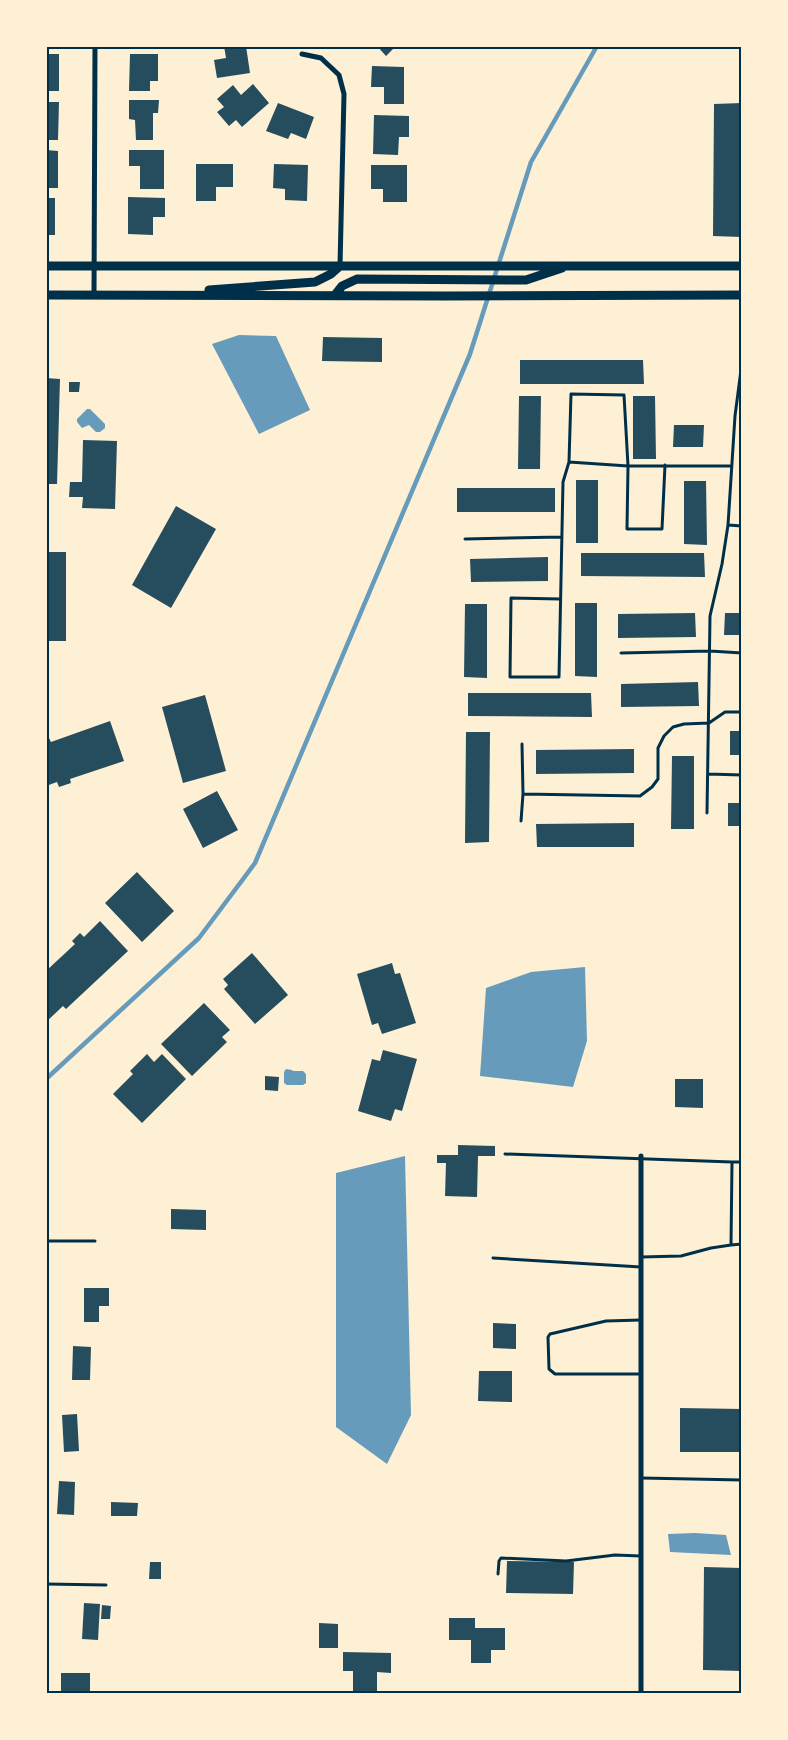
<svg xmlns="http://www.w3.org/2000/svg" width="788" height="1740" viewBox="0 0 788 1740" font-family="Rubik,sans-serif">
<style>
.water{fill:#669bbc}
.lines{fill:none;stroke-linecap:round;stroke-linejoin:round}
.stream{stroke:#669bbc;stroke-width:4.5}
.building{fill:#264d5e}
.service{stroke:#003049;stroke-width:3}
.minor{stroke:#003049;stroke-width:5}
.secondary{stroke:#003049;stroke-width:9}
.neatline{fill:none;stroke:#003049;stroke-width:2}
</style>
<rect width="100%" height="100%" fill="#fdf0d5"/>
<path class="water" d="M239 335 276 336 310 410 259 434 212 344Z
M87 409H90L105 424V428L100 432H96L89 425 82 428 77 422V419Z
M585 967 587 1041 573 1087 480 1076 486 988 531 972Z
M286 1069 292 1070 293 1071H303L306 1074V1083L303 1085H287L284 1083V1072Z
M405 1156 411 1415 387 1464 336 1427V1173Z
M695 1533 726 1535 731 1555 670 1552 668 1534Z"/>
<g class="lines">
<path class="stream" d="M46 1079 199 938 255 863 470 354 531 162 597 46"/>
</g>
<path class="building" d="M224 46H246L250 73 217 78 214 60 226 58Z
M377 46H396L386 56Z
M46 54H59V91H46Z
M130 54H158V81H150V91H129Z
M372 66 404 67V104H384V87H371Z
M253 84 269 103 242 127 236 120 229 126 217 112 224 107 217 99 233 85 241 95Z
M129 100H159L158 113H153V140H136L135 120 129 119Z
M46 102H59L58 140H46Z
M278 103 314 117 306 139 291 133 288 139 266 131Z
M742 103V237L713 236 714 104Z
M374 115 409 116V137H399L398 155 373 154Z
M46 150 58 151V188H46Z
M129 150H164V189H140V166H129Z
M196 164H233V187H216V201H196Z
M274 164 308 165 307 201 285 200V189L273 188Z
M371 165H407V202H383V189H371Z
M128 197 165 198V217H153V235L128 234Z
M46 198H55V235H46Z
M323 337 382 338V362L322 361Z
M520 360H643L644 384H520Z
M46 378 60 379 57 484H46Z
M69 382H80L79 392H69Z
M519 396H541L540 469H518Z
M633 396H655L656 459H633Z
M674 425H704L703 447H673Z
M83 440 117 441 115 509 82 508 83 497H69L70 482H82Z
M576 480H598V543H576Z
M684 481H706L707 545 684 544Z
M457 488H555V512H457Z
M176 506 216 529 171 608 132 585Z
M46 552H66V641H46Z
M581 553H704L705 577 581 576Z
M548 557V581L471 582 470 559Z
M575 603H597V677L575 676Z
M465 604H487V678L464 677Z
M695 613 696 637 618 638V614Z
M725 613H742V635H724Z
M698 682 699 706 621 707V684Z
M468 693H591L592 717 468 716Z
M205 695 226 771 183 783 162 707Z
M110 721 124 761 70 779 71 783 59 787 57 782 46 786V739L49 738 51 742Z
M730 731H742V755H730Z
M466 732H490L489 842 465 843Z
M634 749V773L536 774V750Z
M672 756H694V829H671Z
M217 791 238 830 203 848 183 809Z
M728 803H742V826H728Z
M634 823V847H537L536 824Z
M137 872 174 911 142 942 105 903Z
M100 921 128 951 66 1009 63 1006 46 1022V971L75 944 72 941 80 933 84 937Z
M252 953 288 995 255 1024 224 989 228 985 223 979Z
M392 963 395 974 400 973 416 1023 382 1034 378 1023 372 1025 357 974Z
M204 1003 230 1030 222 1037 227 1042 192 1076 161 1044Z
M383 1050 417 1059 402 1111 395 1109 391 1121 358 1111 372 1059 380 1061Z
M147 1054 154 1062 162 1054 186 1079 142 1123 113 1094 133 1074 130 1071Z
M265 1076 279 1077 278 1091 265 1090Z
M675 1079H703V1108L675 1107Z
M458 1145 495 1146V1156H478L477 1197 445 1196 446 1163H437V1155H458Z
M171 1209 206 1210V1230L171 1229Z
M84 1288H109V1306H99V1322H84Z
M493 1323 516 1324V1349L493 1348Z
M73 1346 91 1347 90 1380H72Z
M479 1371H512V1402L478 1401Z
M680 1408 742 1409V1452H680Z
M77 1414 79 1451 64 1452 62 1415Z
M59 1481 75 1482 74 1515 57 1514Z
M111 1502 138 1503 137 1516H111Z
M507 1561 574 1562 573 1594 506 1593Z
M150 1562H161V1579H149Z
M704 1567 742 1568V1671L703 1670Z
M84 1603 100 1604 98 1640 82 1639Z
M102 1605 111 1606 110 1619H101Z
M449 1618H475V1628H505V1650H491V1663H471V1640H449Z
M319 1623 338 1624V1648H319Z
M343 1652 391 1653V1673L377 1672V1694H353V1671H343Z
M61 1673H90V1694H61Z"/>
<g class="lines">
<path class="service" d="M569 462 571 394 624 395 628 466 627 529H662L665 465
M728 525 742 526
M465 539 561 537
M560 599 511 598 510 677H559L563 482 569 462 628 466H732
M621 653 710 651 742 653
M708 774 742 775
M523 794 640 796 652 787 658 779V748L664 736 673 727 684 724 709 723 725 712H742
M707 813 710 616 722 564 728 525 735 416 742 362
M521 821 523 794 522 744
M505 1154 732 1162 731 1245 711 1248 681 1256 641 1257
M732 1162H742
M46 1241H95
M731 1245 742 1244
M493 1258 641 1267
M641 1374H555L549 1369 548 1337 550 1334 606 1321 641 1320
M641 1478 742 1480
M498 1574 499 1561 501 1558 566 1561 615 1555 641 1556
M46 1584 106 1585"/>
<path class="minor" d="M302 54 321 58 339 75 344 94 340 266
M94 295 95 46
M641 1694V1156"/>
<path class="secondary" d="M46 266H742
M209 290 315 282 331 274 340 266
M46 295 447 296 742 295
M335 295 342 286 357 279 526 280 562 268"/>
</g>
<rect width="788" height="1740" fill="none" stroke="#fdf0d5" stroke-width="95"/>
<rect x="48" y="48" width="692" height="1644" class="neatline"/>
</svg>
